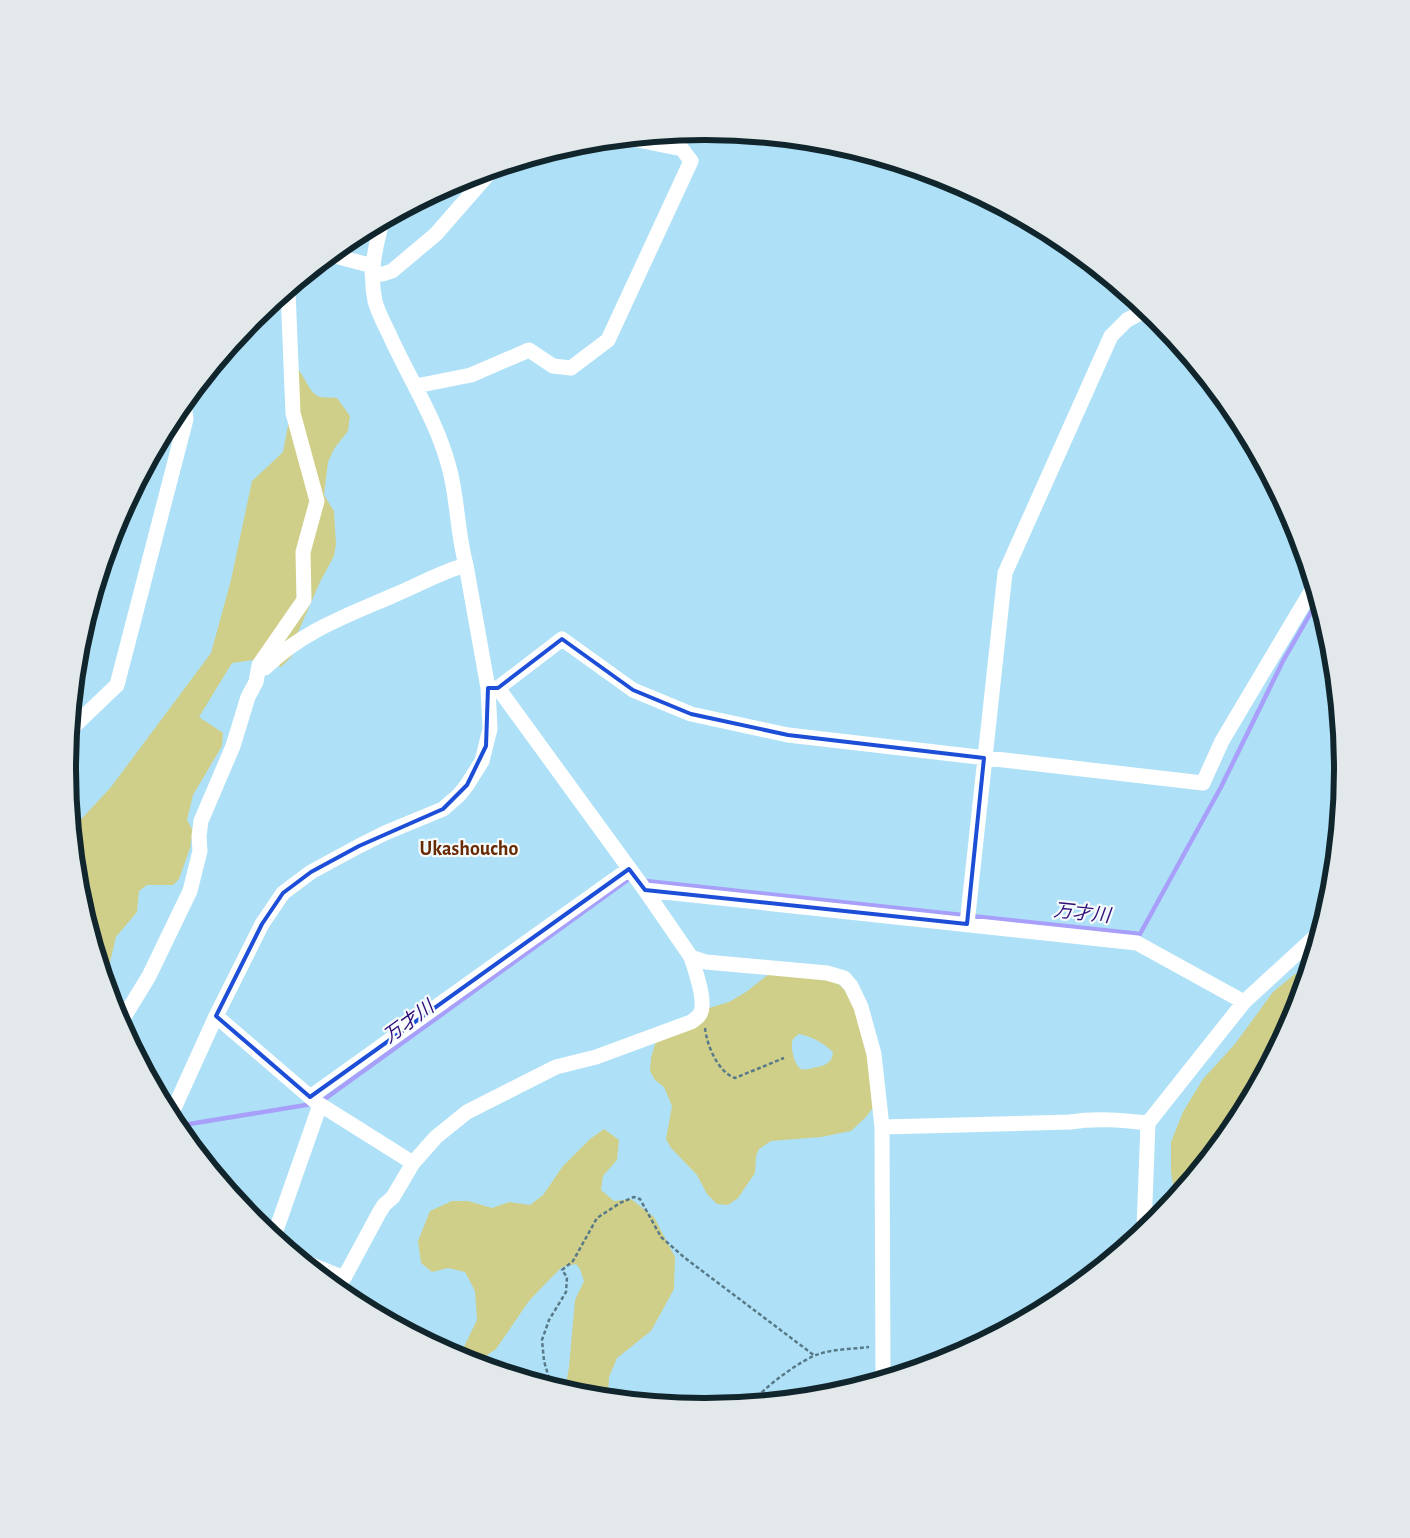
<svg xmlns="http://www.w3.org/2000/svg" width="1410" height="1538" viewBox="0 0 1410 1538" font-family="'Alegreya Sans','Noto Sans JP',sans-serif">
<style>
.green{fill:#d0cf8a;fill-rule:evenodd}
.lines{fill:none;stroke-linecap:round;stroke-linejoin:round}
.stream{stroke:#a79ff9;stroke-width:4.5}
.path{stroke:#587a88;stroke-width:2.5;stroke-dasharray:4 2.5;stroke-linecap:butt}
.minor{stroke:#fff;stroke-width:15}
.marked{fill:none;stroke:#1d4ed8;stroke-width:4;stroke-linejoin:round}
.labels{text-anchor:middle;stroke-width:4.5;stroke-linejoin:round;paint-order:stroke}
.water-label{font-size:19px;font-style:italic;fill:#300f78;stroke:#f5fafc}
.quarter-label{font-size:20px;font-weight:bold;fill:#682a02;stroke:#f5fafc}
.rim{fill:none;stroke:#11252d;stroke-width:6}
</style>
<rect width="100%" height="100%" fill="#aee1f7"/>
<path class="green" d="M295 367C305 374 309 395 321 397 326 398 332 397 337 398L350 416 348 431 334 449 328 462 324 495 334 511 336 544 334 556 320 582 295 639 292 656 281 667 261 659 232 663 199 717 223 733 222 746 193 795 187 820 193 831 190 848 179 879 173 885H147L139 891 137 912 116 937 106 979 80 893 73 828 111 787 211 653 231 580 252 481 283 452 294 393Z
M1306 973 1294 1013 1235 1123 1175 1197 1171 1172V1142L1183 1112 1203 1079 1235 1044 1273 992 1295 974Z
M769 974C791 974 805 974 826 980 830 981 835 981 837 983 866 1004 869 1076 873 1108L866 1117 851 1131 821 1137 771 1141 759 1149 756 1156 755 1173 738 1198 728 1205 717 1204 707 1194 697 1175 671 1148 666 1139 672 1106 664 1087 655 1080 650 1071 651 1058 655 1044 660 1038 709 1008 729 1002 746 992ZM799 1034C811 1036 824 1043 833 1052 832 1064 824 1066 813 1068 810 1069 805 1070 801 1069 795 1066 791 1050 792 1043 792 1039 796 1036 799 1034Z
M604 1129 619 1140 617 1160 603 1176 601 1190 614 1201 631 1199 654 1217 675 1257 674 1289 651 1331 617 1358 609 1377 608 1397 580 1394 565 1390 569 1367 575 1300 584 1281 580 1269 576 1264 562 1267 547 1282 529 1301 496 1349 480 1360 479 1363 459 1357 477 1320 475 1291 465 1272 448 1268 432 1272 421 1263 418 1241 430 1211 452 1201H468L492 1208 509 1202 530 1205 543 1195 563 1166 590 1139Z"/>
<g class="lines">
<path class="stream" d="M646 881 1140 934 1221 787 1283 661 1317 602
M322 1101 629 879
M177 1126 312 1104"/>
<path class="path" d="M705 1028C707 1046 718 1072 735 1078L784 1058
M551 1385 544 1361 542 1340 549 1320 566 1292 567 1277 562 1270 573 1261 597 1218 620 1203 634 1197 640 1199 661 1237 685 1258 815 1356
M753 1402C763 1388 802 1359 819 1354 834 1349 853 1349 869 1347"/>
<path class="minor" d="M331 255 373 266
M372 274H383L392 271 436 234 491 171
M416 386 471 375 529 350 553 366 571 368 608 340 691 161 682 149 633 139
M265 668C301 632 346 616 392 596 417 586 440 572 466 565
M488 688H498L562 639 633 690 691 714 788 735 1203 783 1222 741 1313 588
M498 688 645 890 691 957 706 962 827 973 844 978 851 986 861 1007 874 1054 882 1127 883 1378
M72 728 117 685 186 419 184 403
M645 890 1137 943 1244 1002
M967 924 1005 573 1111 336 1127 320 1146 310
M216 1016 316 1102 413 1163 393 1197 384 1205 379 1213 344 1278 307 1263
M121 1022 149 976 190 891 200 851 199 836 201 821 233 746 248 697 256 682 259 665 304 600 303 552 317 501 293 413 288 291
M310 1097 629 869
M171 1115 216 1016 262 924 283 893 311 872 359 846 385 833 443 809 459 795 467 785 482 761 490 729 488 688 466 565C457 533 458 499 449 467 437 421 410 380 390 336 385 325 378 313 375 301 369 274 375 248 382 222
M882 1127 1070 1122C1096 1118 1121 1120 1148 1123
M413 1163 436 1137 467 1112 556 1067 596 1057 691 1022C694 1020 698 1017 700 1014 707 1002 695 970 691 957
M1144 1229 1148 1123 1244 1002 1318 934
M274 1236 320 1105"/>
</g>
<path class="marked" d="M562 639 633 690 691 714 788 735 984 758 967 924 645 890 629 869 310 1097 216 1016 262 924 283 893 311 872 359 846 443 809 467 785 486 746 488 688H498Z"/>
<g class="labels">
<g class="water-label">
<text transform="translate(1082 912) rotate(6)" y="7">万才川</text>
<text transform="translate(408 1021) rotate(-36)" y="7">万才川</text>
</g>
<g class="quarter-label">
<text x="469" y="855">Ukashoucho</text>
</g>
</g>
<path d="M0 0H1410V1538H0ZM76 769a629 629 0 1 1 1258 0a629 629 0 1 1-1258 0Z" fill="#e3e9eb" fill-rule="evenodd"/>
<path class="rim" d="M76 769a629 629 0 1 1 1258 0a629 629 0 1 1-1258 0Z"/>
</svg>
